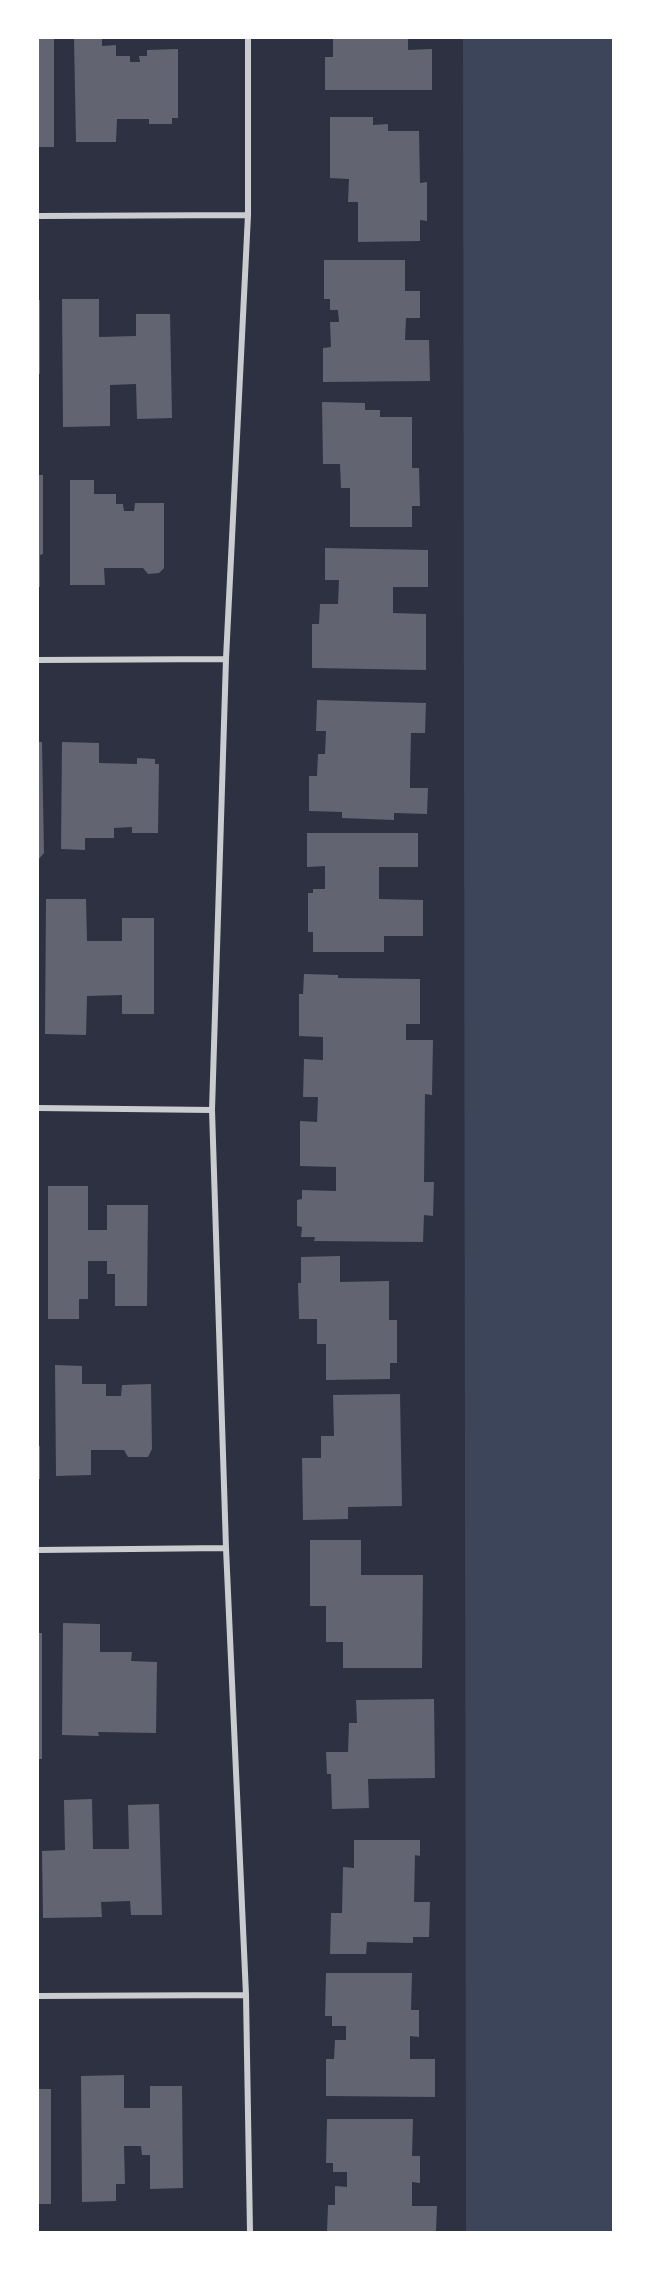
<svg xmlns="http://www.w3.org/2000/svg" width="651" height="2270" viewBox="0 0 651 2270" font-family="'Source Serif 4',serif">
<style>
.green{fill:#3c4559}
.building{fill:#626471}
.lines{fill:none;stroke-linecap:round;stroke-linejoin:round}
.minor{stroke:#caccd0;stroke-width:6}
</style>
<rect width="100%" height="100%" fill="#2d3142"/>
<path class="green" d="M463 38H613V2232H466Z"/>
<path class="building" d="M38 38H54V147H38Z
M74 38H102V46L116 45V56H130V62H140L139 56H147V50L178 49V118H172V124H149V119H117L116 142H76Z
M333 38H408V50L432 49V90H325V57H333Z
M330 117H373V125L388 124V131H419L420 183 427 182V221L420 220V241L358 242V202H348L349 179 330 178Z
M324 260H405V291H420V318H406L405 340H429L430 381 323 382V348L331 347 330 322H339L338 310H330V299H324Z
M62 299H99V337L136 336V314H170L172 418 137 419 136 384 110 385V426L63 427Z
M38 300H40V374H38Z
M322 402 365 403V410H380V417H412V468H419L420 506H412V527H350V488H341L340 464H323Z
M38 475H43V554L40 555V587H38Z
M70 480H94V494H116V504H123L124 511H134L135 503H164V568L159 573 148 574 143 568H104L105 585H70Z
M325 548 428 550V587H393V613L426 614V670L312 668V624H319L320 604H338L339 580H325Z
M317 700 426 703 425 733H411L410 778V788H428L427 814 394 813V820L342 818V812L309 811V776H317L318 754H325L326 731H316Z
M38 742H42L44 853 38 860Z
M62 742 99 743V763L137 764V758L155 759V764H159L158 833H132V827L114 828V838H85V850L61 849Z
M307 833H418V867H379V899L423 900V936H384V952H313V932H308V893H313V889H325V866L307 867Z
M46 899H86L87 941H122V918H154V1014H122V995L87 996 86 1035 45 1034Z
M304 974 338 975V978L420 979V1024H406V1040H433L432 1095 425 1094 424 1182H434L433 1216 424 1215 423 1242 314 1241 315 1237H301L302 1227 297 1226V1200L302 1199V1190L336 1191V1167L300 1166V1121L317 1122 318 1097H303L304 1059 323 1060V1037L299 1036V994H303Z
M48 1186H88V1230H107V1205H148L147 1306H115V1274H107V1261H88V1299H79V1319H48Z
M340 1256V1282L389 1281V1320H397V1363H390V1379L326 1380V1344H317V1319H299L298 1283H301V1257Z
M55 1365 82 1366V1384H106V1396H121L122 1385 151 1384 152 1449 148 1457H128L124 1450H91V1475L56 1476Z
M400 1394 402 1506 348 1507V1519L303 1520 302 1458H321V1436H334L333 1395Z
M38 1446H40V1479H38Z
M310 1540H361V1575H423L422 1668H343V1642H326V1606H310Z
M63 1623 100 1624V1652H132L131 1661 157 1662 156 1733 98 1732 99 1736 62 1735Z
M38 1633H42V1759H38Z
M434 1699 435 1778 368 1779 369 1808 332 1809 331 1774H327L326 1752H348L349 1723H357L356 1700Z
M92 1799 93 1849H129L128 1805 159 1804 162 1915H131L130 1901 101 1902 102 1917 43 1918 42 1851 65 1850 64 1800Z
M354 1840H420V1856L415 1855 414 1902H430L429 1937H413V1943L367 1942 366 1954H330L331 1913H342L343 1867 354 1868Z
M326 1973H412L411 2010H419V2037L410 2036V2059H435V2097L326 2096V2059H334L335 2040H346V2026H332V2016H325Z
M124 2075V2108H150V2086H182L183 2188 150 2189V2155H142L141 2146H124L125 2184H116V2201L82 2202 81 2076Z
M38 2089H51V2204H38Z
M327 2119H413L412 2156H420V2183L412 2182V2206H437L436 2232H327L328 2205H335V2186L347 2187V2172H333V2163H326Z"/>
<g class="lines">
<path class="minor" d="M248 38V215L226 659 212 1110 226 1548 246 1995 250 2232
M38 216 248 215
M38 660 226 659
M38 1108 212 1110
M38 1550 226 1548
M38 1996 246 1995"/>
</g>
<rect width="651" height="2270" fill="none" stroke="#ffffff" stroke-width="78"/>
</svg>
